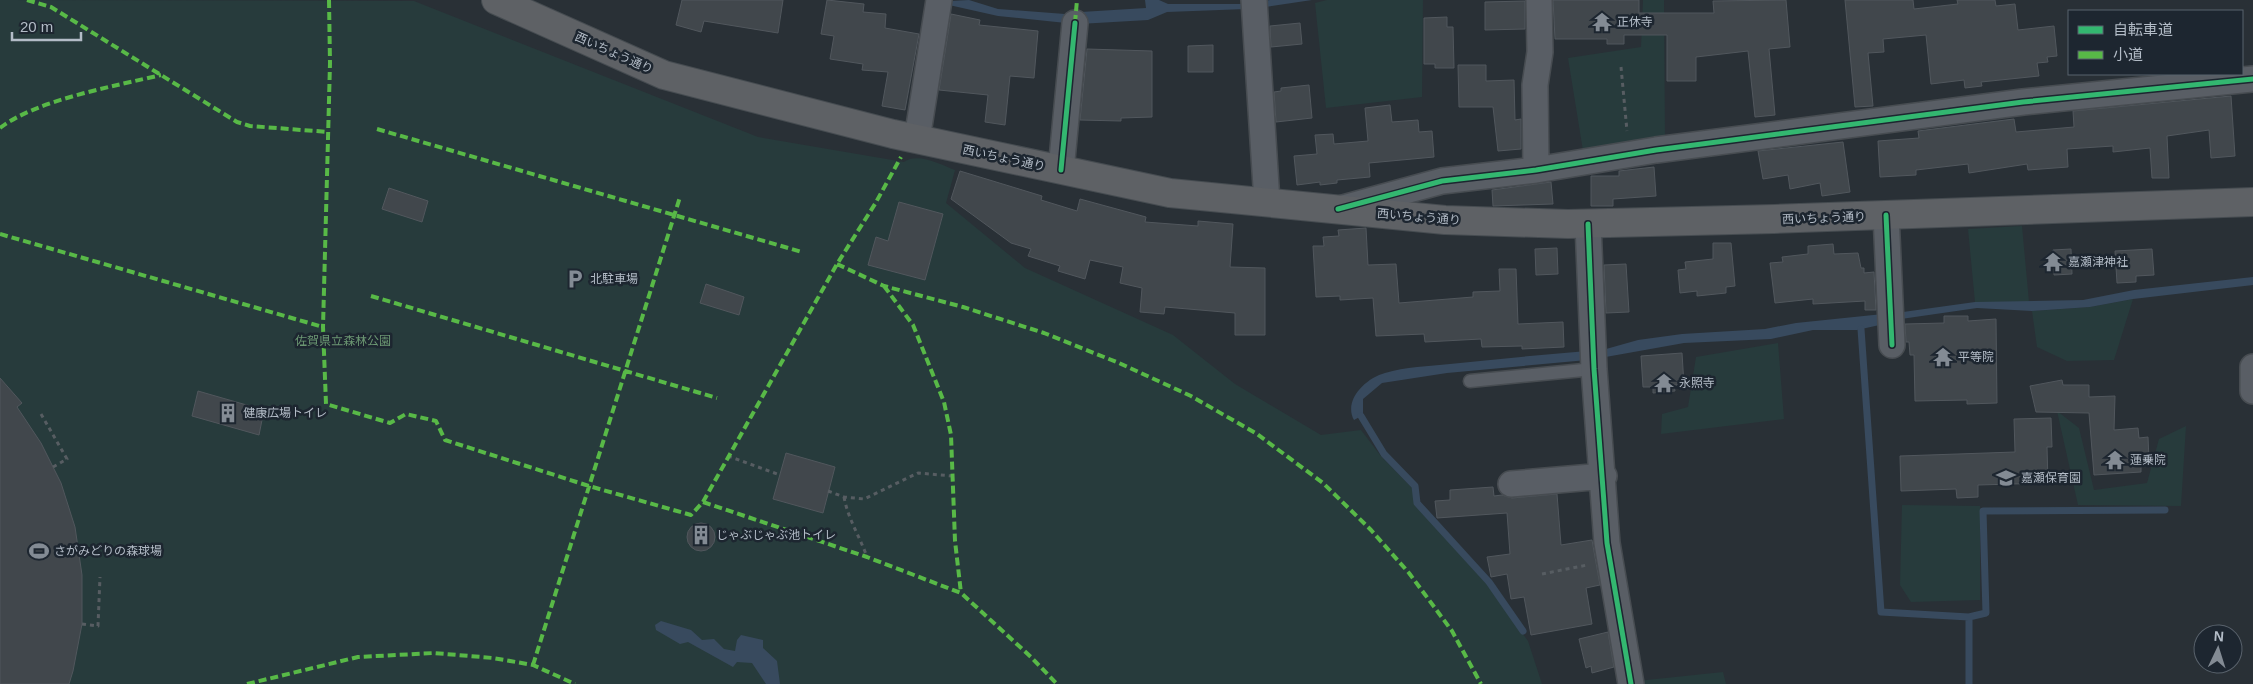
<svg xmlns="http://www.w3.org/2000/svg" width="2253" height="684" viewBox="0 0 2253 684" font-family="Arial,'Noto Sans JP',sans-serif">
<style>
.green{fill:#273b3c}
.water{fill:#384a5e}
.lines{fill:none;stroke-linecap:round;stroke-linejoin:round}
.stream{stroke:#384a5e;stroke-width:7}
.building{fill:#41474c;stroke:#51575d}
.lane-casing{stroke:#474c51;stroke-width:15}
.street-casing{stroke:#474c51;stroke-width:28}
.highway-casing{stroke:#464c51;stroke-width:30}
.path{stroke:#575d62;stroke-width:3;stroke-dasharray:4 4;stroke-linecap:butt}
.lane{stroke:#595e65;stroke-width:12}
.street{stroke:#595e65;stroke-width:25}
.highway{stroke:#5e6165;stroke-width:28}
.quiet{stroke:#58b947;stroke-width:4;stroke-dasharray:8 4;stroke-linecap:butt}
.cycleway-casing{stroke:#1d2630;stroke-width:8}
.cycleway{stroke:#33b770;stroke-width:5}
.labels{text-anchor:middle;stroke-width:5;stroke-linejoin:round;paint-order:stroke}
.poi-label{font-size:12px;fill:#b3bcc7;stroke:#1d2630;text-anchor:start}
.street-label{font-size:12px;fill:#b3bcc7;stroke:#1d2630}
.park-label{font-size:12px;fill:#6b9772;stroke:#1d2630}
</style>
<rect width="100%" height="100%" fill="#293036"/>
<path class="green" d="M0 0 414 1 758 137 904 162C918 152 941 165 955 170L946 203 1025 268 1173 335 1235 384 1321 435 1361 430 1380 455 1414 490V503L1486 583 1528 641 1542 684H0Z
M1327 0H1423L1422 97 1326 108 1315 3Z
M1643 0H1664L1665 144 1584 157 1568 58 1641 47Z
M2022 226 2029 302H1975L1968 229Z
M2133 299 2114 360 2067 361 2037 347 2032 311 2090 307Z
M1778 343 1784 419 1661 434 1662 414 1688 407 1696 357Z
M2057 411 2079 428 2094 490 2147 483 2159 439 2186 426 2181 506 2078 505Z
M1902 505 1980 506V600L1911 602 1900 585Z
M1723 672 1726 684H1638L1637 681Z"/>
<path class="water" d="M969 0 998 9 1065 14 1066 23 998 16 949 5 950 1Z
M1145 0H1159L1168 4H1247L1246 9 1167 12 1148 20 1079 24 1081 12 1146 8Z
M1270 0H1312L1259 8 1260 2Z
M2253 277V285L2133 299 2090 307 2032 311 1977 308 1901 319 1903 312 1975 302 2083 300 2134 290Z
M1883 314 1884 324 1857 330H1813L1771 339 1684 343 1600 358 1599 351 1638 340 1682 334 1765 329 1796 323Z
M1587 351V360L1447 373 1382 383 1363 399V415L1354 420C1343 400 1366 378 1385 373 1405 367 1429 366 1450 364 1495 359 1541 355 1587 351Z
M661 621 691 630 702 640 714 639 724 649 735 651 737 640 741 635 763 640V648L777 661 780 684H766L752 663 737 662 733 667 688 642 680 644 656 630 655 625Z"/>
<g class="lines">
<path class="stream" d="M1861 329 1881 612 1969 617 1986 613 1983 511 2165 510
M1361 416 1384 454 1415 486 1417 503 1489 582 1523 631
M1969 617V684"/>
</g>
<path class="building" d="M682 0H783L778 33 704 21 701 32 676 25Z
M827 0 864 4 863 12 886 14 885 28 919 34 905 110 882 106 888 72 862 70 863 64 830 59 834 36 821 34Z
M1553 0H1639V13H1714L1713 1 1786 0 1790 47 1769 49 1775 115 1755 117 1748 51 1696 57V81H1667V35H1624V44H1607V39H1555Z
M1845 0H1913L1914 9 1958 4 1957 0H1995L1996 6 2015 4 2018 30 2054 26 2057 56 2047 57 2048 62 2037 63 2039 76 1981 82 1982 86 1965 88 1964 80 1931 84 1926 35 1883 39 1884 52 1868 53 1873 106 1855 107Z
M1525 1V29L1485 30V2Z
M951 14 980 20 979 25 1038 31 1034 78 1010 76 1005 125 985 122 988 95 939 90Z
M1447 17V27H1453L1454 68H1435V64H1424V18Z
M1300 23 1302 44 1271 47 1270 26Z
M1213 45V72H1188V46Z
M1087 49 1152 51V117L1121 118V121L1080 120Z
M1458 65H1486V81L1514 80 1515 120 1521 119V149L1498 151 1493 107H1459Z
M1309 85 1312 118 1276 122 1274 92 1281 91V88Z
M2231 96 2235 156 2211 158 2209 130 2167 136 2169 178H2152L2150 148 2113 152V146L2067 149 2068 167 2028 170 2027 164 1969 173 1968 164 1916 170V175L1880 177 1878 141 1919 138 1918 131 2014 119 2016 132 2074 127 2073 111Z
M1390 105 1392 122 1418 120 1419 132 1432 131 1434 157 1369 163 1370 177 1337 180V183L1320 185V182L1297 185 1294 156 1317 154 1315 135 1333 134 1334 144 1368 141 1365 108Z
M1843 142 1850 192 1822 196 1820 183 1790 189 1788 175 1763 179 1758 151Z
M1654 167 1656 196 1613 199V206H1591V176H1619V171Z
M960 171 1042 196 1041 200 1077 211 1080 199 1146 217 1145 222 1198 226V221L1233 224 1230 267 1265 268V335H1235V313L1165 307 1164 314 1140 312 1142 288 1120 283 1123 267 1090 260 1085 279 1058 271 1060 266 1028 256 1031 249 1011 243 951 199Z
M1551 182 1553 204 1493 206 1492 190Z
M389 188 428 201 422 222 382 209Z
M899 202 943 214 925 280 868 265 876 237 888 241Z
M1366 228 1368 265 1396 264 1399 303 1473 297V292L1500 291 1499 269H1516L1518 324 1563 322 1564 347 1522 349V346L1482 347 1481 339 1425 342 1424 334 1376 336 1373 298 1340 300V296L1316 297 1313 246H1324L1323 237 1339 236 1338 230Z
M1713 243H1731L1735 286 1726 287V293L1697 296V291L1680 293 1678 270 1686 269 1685 262 1713 259Z
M1833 244 1834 254 1858 253 1861 268H1864V273L1874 272 1876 310H1865V301L1813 304V299L1775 303 1770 263 1783 262 1782 257 1808 254V246Z
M1557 248 1558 274 1536 275 1535 249Z
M2071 249 2072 274 2054 275 2053 250Z
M2152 249 2154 275 2136 276V282L2117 283 2115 251Z
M1626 264 1629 312 1606 313 1604 265Z
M706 284 744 297 739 315 700 303Z
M1944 316H1968V321L1996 319 1997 403 1967 404V400L1915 401 1914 355H1910L1909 342H1906L1905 324 1944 323Z
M1682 353 1684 385H1674L1675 391 1653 393V387H1643L1641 356Z
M0 378 22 403 17 407 41 443 61 483 75 527 82 575V624L73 671 69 684H0Z
M2062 380 2063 385H2089V397L2115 396 2114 430 2138 428 2139 438 2148 437 2149 460H2141V472L2094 475 2089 413 2036 412 2030 386Z
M198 391 264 410 259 435 192 416Z
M2051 418 2052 447H2047L2048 483 1978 485V497L1957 498 1956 489 1901 491 1900 456 2015 452 2014 419Z
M786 453 835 467 823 513 773 499Z
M1493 487 1494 496 1502 495 1512 498 1557 494 1561 545 1592 540 1600 585 1586 588 1592 624 1531 635 1524 597 1511 599 1507 574 1491 577 1487 557 1510 554 1507 513 1437 518 1435 501 1450 500V490Z
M687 537a14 14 0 1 1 28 0a14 14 0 1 1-28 0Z
M1608 632 1614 667 1592 673 1591 666 1586 668 1579 639Z"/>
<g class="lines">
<defs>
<path id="lane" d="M1470 381 1594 369"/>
<path id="street" d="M1254 0 1267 202
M917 139 939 0
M1061 170 1075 23
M1536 170 1535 85 1540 52 1539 0
M1343 208 1442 181 1536 170 1656 150 2023 102 2253 79
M1886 215 1892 345
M1588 224 1594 369 1607 543 1631 684
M2253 367V391
M1511 484 1604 476"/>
<path id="highway" d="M496 0 664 75 893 134 1170 193 1445 220 1568 224 1774 219 2253 202"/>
</defs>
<use href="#lane" class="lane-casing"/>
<use href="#street" class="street-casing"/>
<use href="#highway" class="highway-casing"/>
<path class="path" d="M1621 67 1627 131
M41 414 67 459 53 467
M728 456 780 475
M828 491 844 497 864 499 918 473 952 476
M844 497C848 519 860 537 867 557
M1542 574 1587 565
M82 624 98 626 100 577"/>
<use href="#lane" class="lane"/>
<use href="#street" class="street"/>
<use href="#highway" class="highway"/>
<path class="quiet" d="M27 0 51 7 237 122 250 126 328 132
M329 0 330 63 323 327 326 404 390 423 406 414 436 421 445 440 589 486 691 515 703 502 837 264 875 204 901 157
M1075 23 1077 0
M0 128C36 100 115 86 161 75
M377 129 802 252
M0 234 323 327
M837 264 884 286 963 307 1044 333 1119 363 1191 396 1257 434 1323 483 1371 530 1409 573 1452 631 1481 684
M884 286 913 325 944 402 951 435 955 541 961 593
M371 296 717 398
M703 502 867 557 961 593 1031 657 1057 684
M533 665 680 197
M247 684 358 657 434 653 493 658 533 665 575 684"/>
<defs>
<path id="cycleway" d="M1061 170 1075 23
M1338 209 1442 181 1536 170 1656 150 2023 102 2253 79
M1886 215 1892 345
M1588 224 1594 369 1607 543 1631 684"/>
</defs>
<use href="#cycleway" class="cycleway-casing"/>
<use href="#cycleway" class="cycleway"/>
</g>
<defs>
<symbol id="temple-bare" viewBox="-9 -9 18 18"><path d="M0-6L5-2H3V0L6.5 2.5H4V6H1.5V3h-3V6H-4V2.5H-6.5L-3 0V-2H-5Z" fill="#838b94" stroke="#1d2630" stroke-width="2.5" paint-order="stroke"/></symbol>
<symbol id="parking-bare" viewBox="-9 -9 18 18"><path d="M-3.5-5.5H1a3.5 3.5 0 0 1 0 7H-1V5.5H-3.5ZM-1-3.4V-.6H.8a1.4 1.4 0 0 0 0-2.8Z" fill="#838b94" stroke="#1d2630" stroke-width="2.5" paint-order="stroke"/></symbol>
<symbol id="building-bare" viewBox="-9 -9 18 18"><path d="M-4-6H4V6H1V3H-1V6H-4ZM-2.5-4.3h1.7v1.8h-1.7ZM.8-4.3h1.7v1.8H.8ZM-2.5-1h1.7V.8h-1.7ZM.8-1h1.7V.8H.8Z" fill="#838b94" stroke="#1d2630" stroke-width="2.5" paint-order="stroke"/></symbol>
<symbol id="school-bare" viewBox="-9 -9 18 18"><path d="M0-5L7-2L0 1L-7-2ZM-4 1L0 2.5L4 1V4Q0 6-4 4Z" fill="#838b94" stroke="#1d2630" stroke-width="2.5" paint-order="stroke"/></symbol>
<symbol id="stadium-bare" viewBox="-9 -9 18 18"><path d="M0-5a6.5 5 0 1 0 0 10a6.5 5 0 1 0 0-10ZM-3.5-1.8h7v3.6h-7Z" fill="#838b94" stroke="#1d2630" stroke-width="2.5" paint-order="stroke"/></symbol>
</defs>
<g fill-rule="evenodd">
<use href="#temple-bare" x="1588" y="8" width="28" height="28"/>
<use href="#temple-bare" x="2039" y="248" width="28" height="28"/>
<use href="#parking-bare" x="561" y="265" width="28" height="28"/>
<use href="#temple-bare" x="1929" y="343" width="28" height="28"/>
<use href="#temple-bare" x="1650" y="369" width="28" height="28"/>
<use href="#building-bare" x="214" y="399" width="28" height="28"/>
<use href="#temple-bare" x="2101" y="446" width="28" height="28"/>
<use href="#school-bare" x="1992" y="464" width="28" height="28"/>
<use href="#building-bare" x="687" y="521" width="28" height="28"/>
<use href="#stadium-bare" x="25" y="537" width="28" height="28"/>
</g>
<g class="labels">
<g class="poi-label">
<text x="1617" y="26">正休寺</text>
<text x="2068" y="266">嘉瀬津神社</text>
<text x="590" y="283">北駐車場</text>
<text x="1958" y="361">平等院</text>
<text x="1679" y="387">永照寺</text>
<text x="243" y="417">健康広場トイレ</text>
<text x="2130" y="464">蓮乗院</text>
<text x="2021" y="482">嘉瀬保育園</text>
<text x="716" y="539">じゃぶじゃぶ池トイレ</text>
<text x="54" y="555">さがみどりの森球場</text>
</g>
<g class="street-label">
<text transform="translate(614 53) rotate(24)" y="4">西いちょう通り</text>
<text transform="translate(1004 158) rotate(12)" y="4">西いちょう通り</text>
<text transform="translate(1419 217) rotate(5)" y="4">西いちょう通り</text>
<text transform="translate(1824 218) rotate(-2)" y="4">西いちょう通り</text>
</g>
<g class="park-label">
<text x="343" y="345">佐賀県立森林公園</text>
</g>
</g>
<rect x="2068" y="10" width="175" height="65" fill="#1d2630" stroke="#59626c"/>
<rect x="2078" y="26" width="25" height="8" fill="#33b770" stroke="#59626c"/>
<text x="2113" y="35" font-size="15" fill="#b3bcc7">自転車道</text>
<rect x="2078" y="51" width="25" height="8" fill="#58b947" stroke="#59626c"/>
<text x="2113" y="60" font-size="15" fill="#b3bcc7">小道</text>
<g transform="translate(2218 649) rotate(4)"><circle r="24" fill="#1d2630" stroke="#59626c"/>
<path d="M0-4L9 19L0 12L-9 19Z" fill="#838b94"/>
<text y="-8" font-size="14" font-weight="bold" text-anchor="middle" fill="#b3bcc7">N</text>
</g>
<path d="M12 32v8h69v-8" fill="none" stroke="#b3bcc7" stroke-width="2.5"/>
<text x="20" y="32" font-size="15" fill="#b3bcc7" stroke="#1d2630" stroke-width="4" paint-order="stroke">20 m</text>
</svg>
